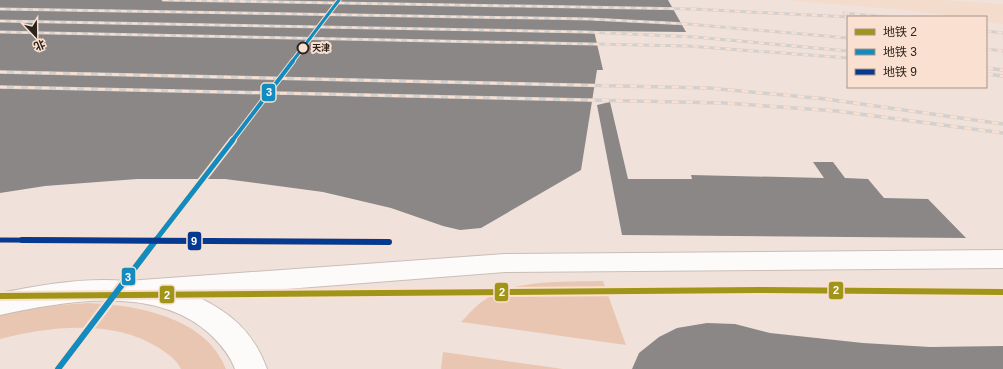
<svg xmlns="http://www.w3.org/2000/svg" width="1003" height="369" viewBox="0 0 1003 369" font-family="Arial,'Noto Sans SC',sans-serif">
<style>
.built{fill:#f4dccd}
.green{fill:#e9c6b1}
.building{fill:#8a8786}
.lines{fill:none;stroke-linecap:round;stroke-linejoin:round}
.minor-casing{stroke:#c9beb8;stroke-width:2}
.minor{fill:#fdfbf9;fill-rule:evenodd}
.rail-far1-casing{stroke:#d4d0ce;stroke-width:3}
.rail-casing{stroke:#d4d0ce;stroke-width:3.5}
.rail-far1{stroke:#fae0d0;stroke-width:2;stroke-dasharray:5.5;stroke-linecap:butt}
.rail{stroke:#fae0d0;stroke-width:2.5;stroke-dasharray:7;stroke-linecap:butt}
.metro-1-casing{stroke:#fae0d0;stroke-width:10}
.metro-2-far3-casing{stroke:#fae0d0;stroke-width:5}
.metro-2-far2-casing{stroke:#fae0d0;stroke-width:6}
.metro-2-far1-casing{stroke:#fae0d0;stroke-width:8}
.metro-2-casing{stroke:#fae0d0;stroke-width:10}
.metro-3-far1-casing{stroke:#fae0d0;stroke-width:8}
.metro-3-casing{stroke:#fae0d0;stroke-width:10}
.metro-1{stroke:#a09518;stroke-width:6}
.metro-2-far3{stroke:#128bbe;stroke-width:3}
.metro-2-far2{stroke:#128bbe;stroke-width:4}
.metro-2-far1{stroke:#128bbe;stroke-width:5}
.metro-2{stroke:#128bbe;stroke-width:6}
.metro-3-far1{stroke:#063a91;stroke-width:5}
.metro-3{stroke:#063a91;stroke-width:6}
.stop-dot{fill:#fae0d0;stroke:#2d231d;stroke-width:2}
.labels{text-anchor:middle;stroke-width:4;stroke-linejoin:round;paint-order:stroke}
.far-stop-label{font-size:9px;font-weight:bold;fill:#2d231d;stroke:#fae0d0;text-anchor:start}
.line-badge{stroke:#fae0d0;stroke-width:1.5}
.badge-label{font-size:11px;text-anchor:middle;font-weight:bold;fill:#fff}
</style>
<rect width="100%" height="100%" fill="#f0e2da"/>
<path class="built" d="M784 0H942L1003 4V24L986 21V17H954L904 10Z"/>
<path class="green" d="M603 281 626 345 461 322C469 314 476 305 486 299 515 279 568 282 603 281Z
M88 303C137 305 206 317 226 369H181C176 359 168 354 159 348 114 319 50 326 0 339V315L45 306Z
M443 352 563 369H441Z"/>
<path class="building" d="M0 0H668L686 32 594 31 603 70H597L581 170 481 228 460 230 443 226 391 208 323 192 225 179H137L45 186 0 193Z
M610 102 628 179H692L691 175 824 178 813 162H833L845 178 868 179 884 198 928 199 966 238 622 235 597 105Z
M707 323 735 324 770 333 863 343 930 347 1003 346V369H632L639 353 659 337 677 328Z"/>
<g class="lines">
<defs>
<path id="minor" d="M1003 250V268L505 272 196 296C231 313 253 331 267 369H235C230 355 221 345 211 335 156 284 66 301 0 315V293C41 285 85 277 127 281L505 254Z"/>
</defs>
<use href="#minor" class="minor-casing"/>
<use href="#minor" class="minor"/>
<defs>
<path id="rail-far1" d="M163 0 693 9 849 17
M0 9 590 19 688 24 848 38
M844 13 885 17
M0 21 586 32 695 37 848 51
M986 31 1003 33
M0 32 688 46 848 58
M986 49 1003 51"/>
<path id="rail" d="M986 68 1003 70
M0 72 709 88 826 99 1003 124
M986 74 1003 76
M0 87 724 103 837 111 1003 133"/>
</defs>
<use href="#rail-far1" class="rail-far1-casing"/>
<use href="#rail" class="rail-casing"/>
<use href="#rail-far1" class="rail-far1"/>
<use href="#rail" class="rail"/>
<defs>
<path id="metro-1" d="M0 296 761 290 1003 292"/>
<path id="metro-2-far3" d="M292 62 339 0"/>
<path id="metro-2-far2" d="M232 141 293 61"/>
<path id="metro-2-far1" d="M155 241 233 140"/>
<path id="metro-2" d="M58 369 156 240"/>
<path id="metro-3-far1" d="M0 240 216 241"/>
<path id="metro-3" d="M22 240 389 242"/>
</defs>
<use href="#metro-1" class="metro-1-casing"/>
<use href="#metro-2-far3" class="metro-2-far3-casing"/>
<use href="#metro-2-far2" class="metro-2-far2-casing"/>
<use href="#metro-2-far1" class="metro-2-far1-casing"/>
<use href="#metro-2" class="metro-2-casing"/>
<use href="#metro-3-far1" class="metro-3-far1-casing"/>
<use href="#metro-3" class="metro-3-casing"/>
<use href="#metro-1" class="metro-1"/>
<use href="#metro-2-far3" class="metro-2-far3"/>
<use href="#metro-2-far2" class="metro-2-far2"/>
<use href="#metro-2-far1" class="metro-2-far1"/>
<use href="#metro-2" class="metro-2"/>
<use href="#metro-3-far1" class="metro-3-far1"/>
<use href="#metro-3" class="metro-3"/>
</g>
<circle class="stop-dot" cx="303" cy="48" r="5.5"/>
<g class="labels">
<g class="far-stop-label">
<text x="312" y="51">天津</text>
</g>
</g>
<g class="line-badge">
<rect x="261" y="83" width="15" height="19" rx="4" fill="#128bbe"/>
<rect x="187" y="231" width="15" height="20" rx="4" fill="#063a91"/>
<rect x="121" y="267" width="15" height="19" rx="4" fill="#128bbe"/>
<rect x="828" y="281" width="16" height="19" rx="4" fill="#a09518"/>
<rect x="494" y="282" width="15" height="20" rx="4" fill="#a09518"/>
<rect x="159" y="285" width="16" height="19" rx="4" fill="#a09518"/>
</g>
<g class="badge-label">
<text x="269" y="96">3</text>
<text x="194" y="245">9</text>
<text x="128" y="281">3</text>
<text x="836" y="294">2</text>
<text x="502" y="296">2</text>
<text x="167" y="299">2</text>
</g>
<rect x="847" y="16" width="140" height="72" fill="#fae0d0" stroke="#a89488"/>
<rect x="855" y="29" width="20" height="6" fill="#a09518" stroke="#a89488"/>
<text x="883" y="36" font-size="12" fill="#2d231d">地铁 2</text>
<rect x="855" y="49" width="20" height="6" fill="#128bbe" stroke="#a89488"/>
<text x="883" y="56" font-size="12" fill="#2d231d">地铁 3</text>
<rect x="855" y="69" width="20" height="6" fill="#063a91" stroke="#a89488"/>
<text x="883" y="76" font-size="12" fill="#2d231d">地铁 9</text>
<g transform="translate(36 36) rotate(158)" stroke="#fae0d0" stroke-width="3" paint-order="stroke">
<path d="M0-3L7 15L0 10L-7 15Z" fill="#2d231d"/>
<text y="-6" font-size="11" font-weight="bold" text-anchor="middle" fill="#2d231d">北</text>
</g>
</svg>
